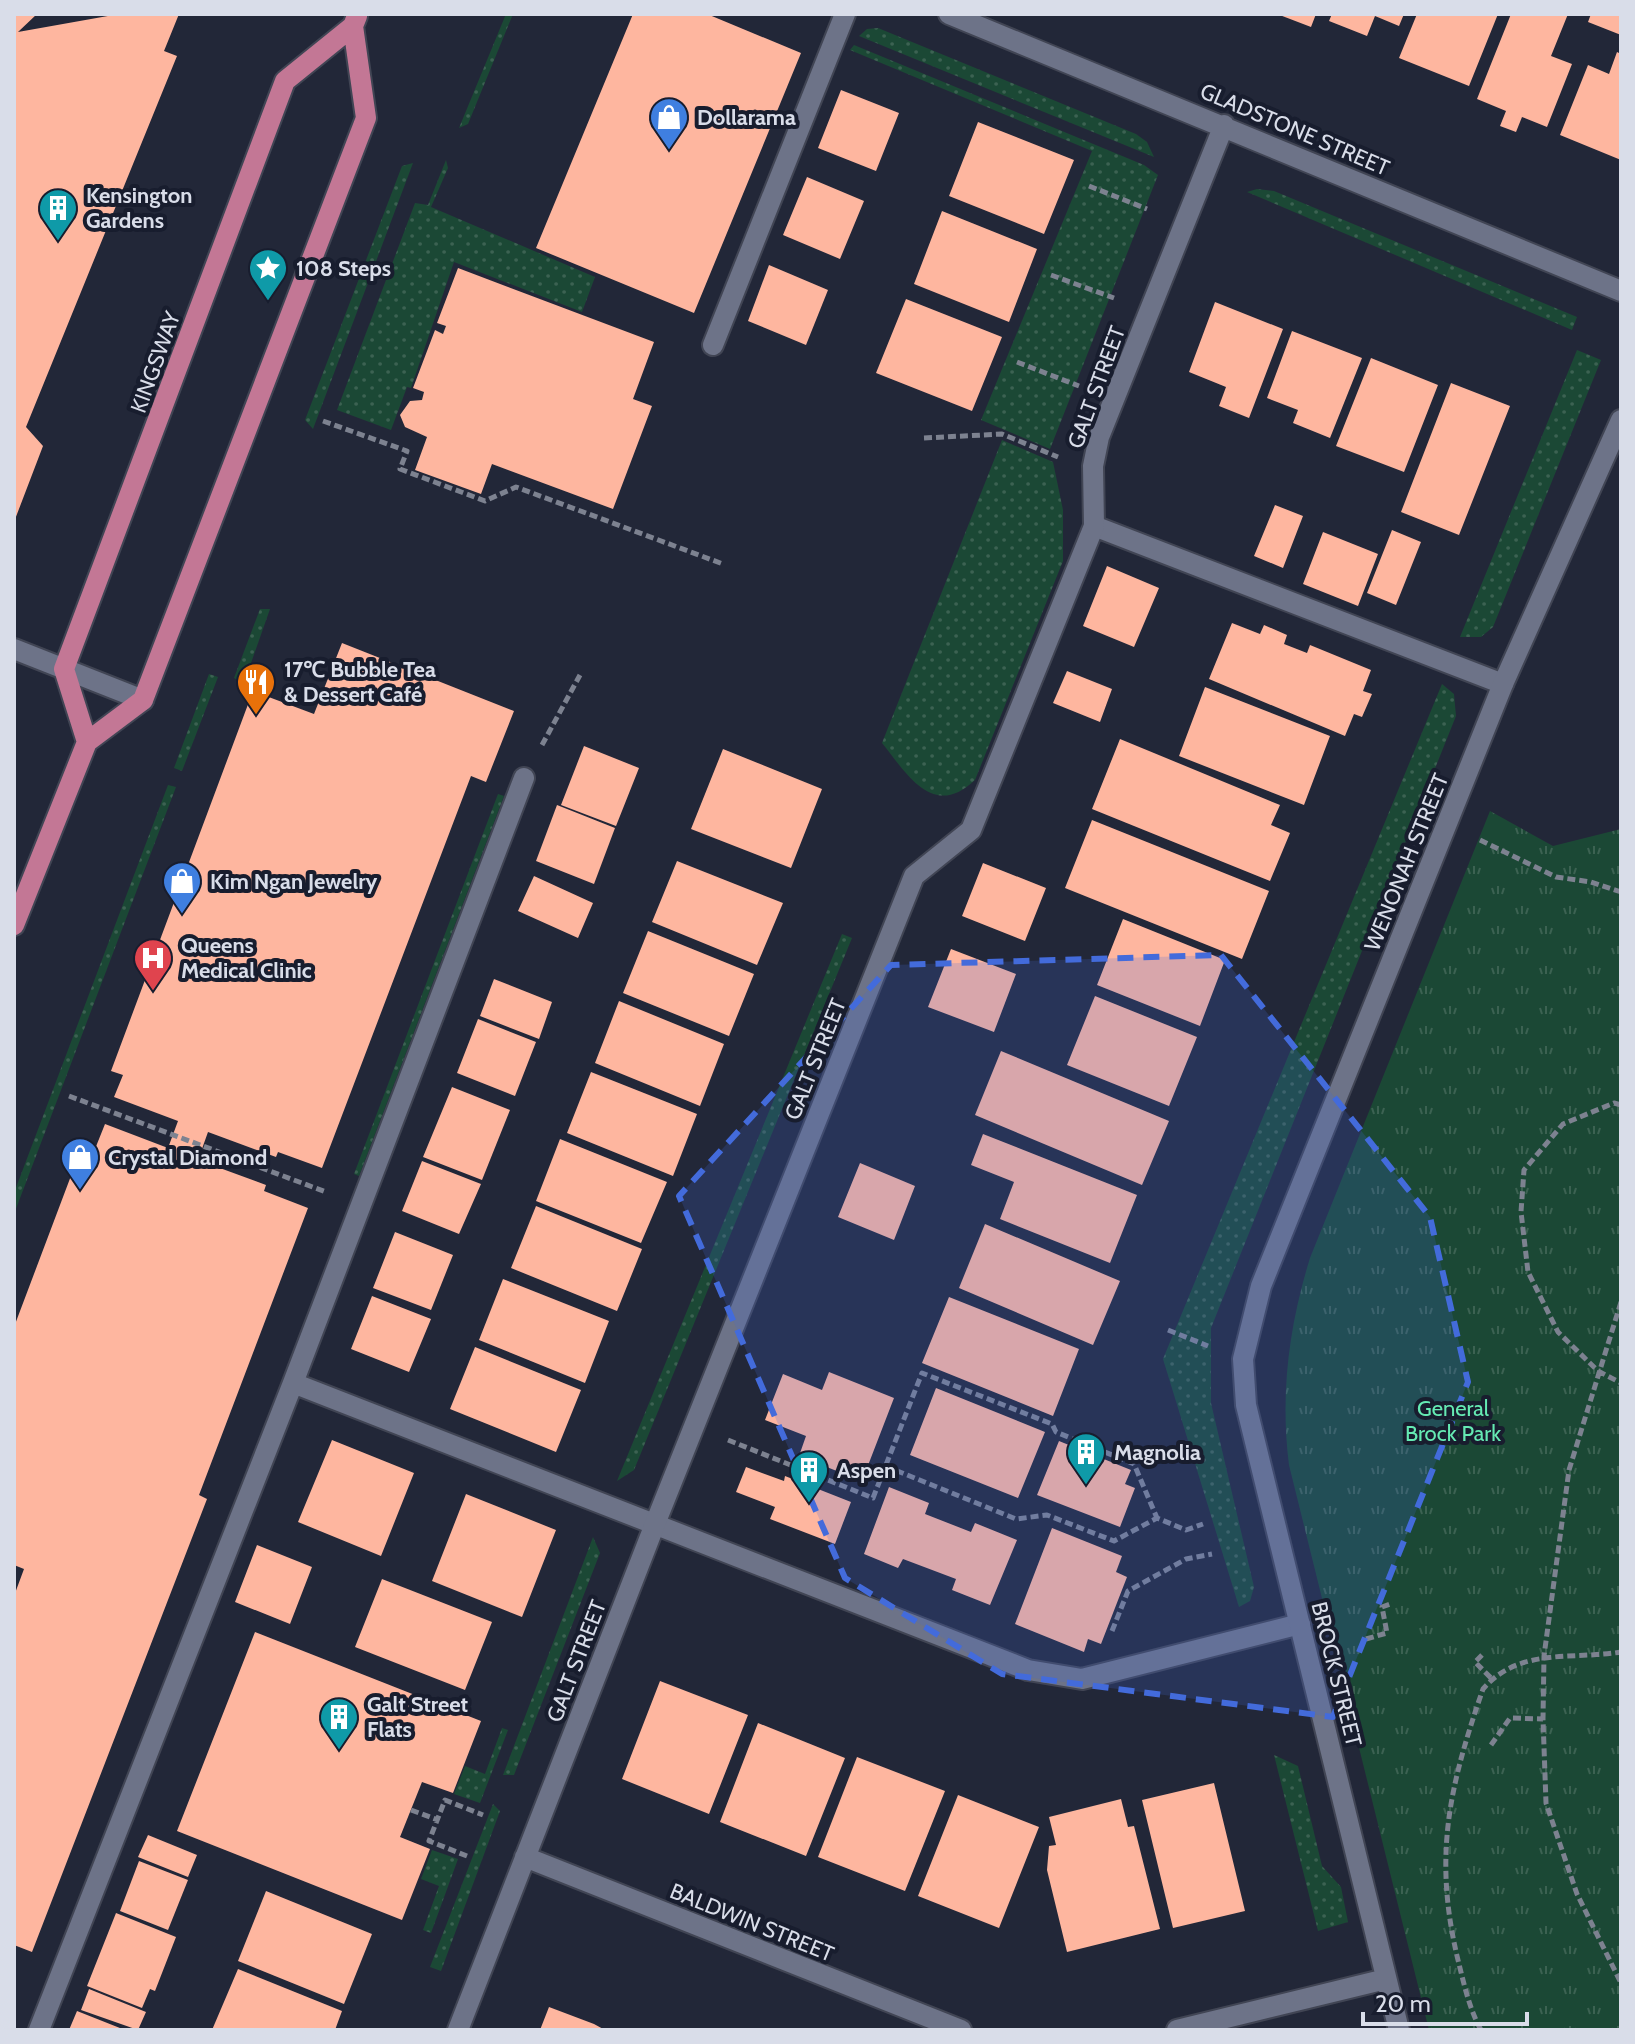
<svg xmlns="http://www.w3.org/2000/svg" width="1635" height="2044" viewBox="0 0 1635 2044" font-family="Cabin,sans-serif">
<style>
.grass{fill:url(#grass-dots)}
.park{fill:url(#park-tufts)}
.building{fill:#feb69f}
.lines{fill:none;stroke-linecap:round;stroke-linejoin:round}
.lane-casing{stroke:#414554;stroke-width:24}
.street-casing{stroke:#414554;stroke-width:24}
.primary-casing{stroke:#414554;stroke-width:24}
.path{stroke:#7d8290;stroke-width:5;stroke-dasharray:8 4;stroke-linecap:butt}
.lane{stroke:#6d7388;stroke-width:20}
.street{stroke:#6d7388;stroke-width:20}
.primary{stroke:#c37795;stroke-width:20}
.marked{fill:#436bdb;fill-opacity:0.2;stroke:#436bdb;stroke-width:6;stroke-dasharray:16 10;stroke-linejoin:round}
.labels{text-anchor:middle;stroke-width:8;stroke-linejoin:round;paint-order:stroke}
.poi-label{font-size:22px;font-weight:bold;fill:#d9dde9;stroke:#181d2e;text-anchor:start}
.street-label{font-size:22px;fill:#d9dde9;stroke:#181d2e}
.park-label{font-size:22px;fill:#65eab3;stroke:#181d2e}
</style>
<defs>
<pattern id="grass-dots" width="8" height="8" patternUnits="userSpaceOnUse" patternTransform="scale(2)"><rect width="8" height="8" fill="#1b4835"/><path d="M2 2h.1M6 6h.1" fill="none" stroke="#3c6252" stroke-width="1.8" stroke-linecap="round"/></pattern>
<pattern id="park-tufts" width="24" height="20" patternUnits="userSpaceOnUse" patternTransform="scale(2)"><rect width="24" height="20" fill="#1b4835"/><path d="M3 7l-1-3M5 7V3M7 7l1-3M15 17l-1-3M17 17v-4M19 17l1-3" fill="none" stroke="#3c6252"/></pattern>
</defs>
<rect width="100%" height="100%" fill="#222738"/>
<path class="grass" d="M506 14H513L468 124 459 128Z
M878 28 1136 134 1147 142 1154 157 859 36 867 29Z
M854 45 1144 165 1158 175 1050 449 981 420 1092 151 850 50Z
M446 160 448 168 431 207 595 277 582 312 454 262 411 388 407 387 391 430 337 410 415 203 428 205Z
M413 163 313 429 305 420 402 166Z
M1257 189 1274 191 1577 317 1572 330 1247 192Z
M1577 350 1601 360 1493 627 1481 637H1460Z
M1002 440 1053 462 1063 510V561L975 780C933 820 907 774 882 743Z
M260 609H270L244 683 234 678Z
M209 674 218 677 182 771 174 768Z
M1442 684 1454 694 1456 716 1211 1328V1403L1254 1587 1250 1601 1239 1607 1163 1359Z
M168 785 176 787 14 1214V1193Z
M498 794 504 796 359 1176 354 1174Z
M842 934 852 938 634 1470 617 1481Z
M593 1537 600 1553 514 1775H503Z
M502 1728 508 1730 480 1803 454 1794 465 1766 485 1774Z
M1274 1755 1298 1766 1322 1866 1341 1887 1348 1922 1318 1931Z
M493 1804 500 1811 441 1971 430 1967Z
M432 1850 458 1859 431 1933 423 1930 439 1886 421 1879Z"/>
<path class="park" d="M1490 811 1553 846 1621 829V2030H1429L1289 1465C1280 1394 1289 1326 1310 1258Z"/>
<path class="building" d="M14 14H37L18 32 119 14H179L164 51 177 56 26 427 43 446 14 522Z
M633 14H707L801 53 694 313 536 248Z
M1277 14H1316L1311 27Z
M1332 14H1404L1399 26 1375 16 1367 36 1329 21Z
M1417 14H1498L1469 86 1399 58Z
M1511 14H1568L1551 56 1572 64 1547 127 1522 117 1516 132 1500 126 1506 111 1477 99Z
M1591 14H1621V35L1588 22Z
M1617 52 1621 54V160L1560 135 1588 65 1609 74Z
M841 90 899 113 876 171 818 148Z
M978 122 1074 160 1044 234 949 196Z
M807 177 864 201 840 259 783 235Z
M942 211 1037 249 1009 322 914 284Z
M769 265 828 290 806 345 748 321Z
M458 268 654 342 633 399 652 406 613 509 492 464 481 494 415 470 427 437 405 427 400 415 410 401 422 400 424 392 413 388 435 330 443 334 446 326 437 323Z
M906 299 1002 337 972 411 876 373Z
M1215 302 1283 329 1249 418 1219 406 1226 387 1189 372Z
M1292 331 1362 358 1330 438 1293 423 1298 410 1267 398Z
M1371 358 1438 385 1404 472 1336 446Z
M1451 383 1510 406 1459 535 1401 512Z
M1275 505 1303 516 1283 568 1254 556Z
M1392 530 1421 542 1396 605 1367 593Z
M1323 532 1378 554 1358 606 1303 584Z
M1107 566 1159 588 1134 647 1083 626Z
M1232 623 1260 634 1264 625 1287 635 1284 644 1307 653 1310 645 1371 670 1363 691 1372 694 1362 717 1354 714 1345 736 1209 679Z
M342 643 514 711 486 782 471 776 322 1168 278 1152 276 1157 208 1132 198 1160 266 1185 264 1191 308 1208 199 1495 207 1499 32 1952 14 1945V1596L24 1569 14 1565V1327L83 1144 95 1149 105 1124 168 1148 178 1121 114 1097 123 1075 111 1071 253 691 314 714Z
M1067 671 1112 689 1100 722 1053 703Z
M1205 687 1330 736 1304 805 1179 756Z
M1120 739 1280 805 1271 825 1290 833 1270 881 1092 809Z
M584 746 639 768 616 826 561 805Z
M723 749 822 789 791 868 691 829Z
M557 805 615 828 594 884 536 861Z
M1092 820 1269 891 1242 959 1065 888Z
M677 861 783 903 757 965 652 922Z
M983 863 1046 888 1025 941 962 916Z
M534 876 593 903 578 938 518 911Z
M1123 919 1225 960 1200 1026 1097 985Z
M648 931 754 974 729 1036 623 993Z
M951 949 1016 974 994 1032 928 1007Z
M494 979 552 1002 539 1039 480 1016Z
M1095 996 1197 1037 1169 1106 1067 1065Z
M619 1001 724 1044 700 1106 595 1063Z
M478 1019 536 1042 515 1096 457 1073Z
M1001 1051 1169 1121 1142 1185 975 1115Z
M591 1072 697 1114 673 1176 567 1133Z
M452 1087 510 1110 482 1180 423 1157Z
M983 1134 1137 1195 1110 1263 1000 1219 1014 1182 971 1165Z
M560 1139 667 1182 641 1243 536 1201Z
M422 1161 481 1184 459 1234 402 1211Z
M860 1163 915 1186 894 1240 838 1217Z
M536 1206 642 1249 617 1311 511 1268Z
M985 1224 1120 1281 1093 1345 959 1288Z
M395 1232 453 1255 431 1310 373 1288Z
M503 1279 609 1321 585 1383 479 1340Z
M372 1296 431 1319 409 1372 351 1349Z
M949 1297 1079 1349 1053 1416 922 1363Z
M475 1347 581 1390 556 1452 450 1409Z
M829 1372 894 1398 862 1481 799 1456 806 1436 765 1420 783 1374 822 1390Z
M936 1388 1045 1432 1018 1498 910 1455Z
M332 1440 414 1473 381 1556 298 1522Z
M1059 1441 1131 1470 1125 1484 1135 1488 1120 1527 1037 1495Z
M746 1467 784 1481 785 1476 851 1502 835 1544 770 1519 775 1507 736 1492Z
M889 1487 929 1503 925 1514 971 1532 975 1523 1017 1540 990 1605 952 1590 956 1579 903 1559 898 1568 864 1554Z
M466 1494 556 1530 522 1617 432 1581Z
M1052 1528 1122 1556 1116 1572 1127 1577 1101 1644 1088 1639 1084 1652 1015 1624Z
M257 1545 312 1567 290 1624 235 1602Z
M382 1579 492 1622 465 1690 355 1647Z
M255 1632 481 1721 453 1793 422 1782 400 1837 430 1849 402 1920 177 1831Z
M660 1681 748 1715 709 1814 622 1779Z
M758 1723 845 1758 806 1856 720 1822Z
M857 1757 945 1791 905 1891 818 1857Z
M1214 1783 1245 1911 1173 1928 1142 1800Z
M958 1795 1039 1827 999 1928 918 1896Z
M1121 1799 1128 1827 1134 1826 1160 1929 1067 1952 1047 1870 1049 1846 1056 1845 1049 1817Z
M148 1835 197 1855 188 1877 138 1857Z
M139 1861 188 1880 168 1930 120 1911Z
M266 1891 372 1934 344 2004 238 1961Z
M116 1913 176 1937 155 1991 150 1989 142 2008 87 1986Z
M238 1969 342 2011 335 2030H212Z
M89 1989 146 2012 138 2030 81 2010Z
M549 2007 594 2024 605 2030H540Z
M77 2011 125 2030H69Z"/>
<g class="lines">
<defs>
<path id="lane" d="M713 345 845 14
M1094 526 1503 684
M14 649 143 700
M293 1383 1028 1670 1082 1679 1300 1624
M39 2030 293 1383 524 778"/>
<path id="street" d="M949 14 1621 291
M525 1857 961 2030
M458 2030 655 1524 914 876 971 830 1094 526 1093 466 1099 437 1224 125
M1177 2030 1386 1979
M1399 2030 1246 1405 1243 1359 1261 1286 1503 684 1621 420"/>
<path id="primary" d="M87 742 64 669 285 81 353 26 357 16
M14 925 87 742 143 700 366 118 353 26"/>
</defs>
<use href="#lane" class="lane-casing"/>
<use href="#street" class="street-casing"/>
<use href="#primary" class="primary-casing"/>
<path class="path" d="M1089 186 1147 209
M1051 275 1114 298
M1017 362 1079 386
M323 421 407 451 400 469 485 501 516 487 723 564
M924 438 1002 434 1058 457
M542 745 580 675
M1480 840 1556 877 1591 882 1621 892
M69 1096 326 1192
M1621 1105 1614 1103 1563 1124 1524 1170 1521 1212 1528 1272 1558 1332 1598 1371 1621 1383
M1621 1302 1569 1470 1544 1656 1543 1719 1546 1803 1577 1894 1621 1983
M1168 1330 1208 1346
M728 1440 873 1498 922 1373 1052 1424 1056 1432 1134 1464 1157 1518
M885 1466 1016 1519 1047 1515 1114 1541 1157 1518 1186 1530 1203 1524
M1112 1631 1128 1591 1186 1559 1212 1554
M1366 1639 1387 1633 1382 1607 1393 1603
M1482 1655 1475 1662 1492 1679
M1491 1745 1510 1718 1543 1719
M411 1810 438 1820
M467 1856 429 1841 445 1800 483 1815
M1481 2030C1469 2008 1464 1984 1458 1960 1433 1857 1449 1787 1483 1689 1519 1647 1572 1660 1621 1652"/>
<use href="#lane" class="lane"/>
<use href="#street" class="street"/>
<use href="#primary" class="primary"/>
</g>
<path class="marked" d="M1221 955 1430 1217 1468 1382 1333 1717 1002 1674 845 1578 679 1196 891 965Z"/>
<defs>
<symbol id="shop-pin" viewBox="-11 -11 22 30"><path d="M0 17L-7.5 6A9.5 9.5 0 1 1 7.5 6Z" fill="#3f7fe0" stroke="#181d2e"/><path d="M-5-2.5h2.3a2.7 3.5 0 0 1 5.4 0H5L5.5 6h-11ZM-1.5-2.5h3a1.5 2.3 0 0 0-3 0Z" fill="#fff"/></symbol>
<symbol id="building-pin" viewBox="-11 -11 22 30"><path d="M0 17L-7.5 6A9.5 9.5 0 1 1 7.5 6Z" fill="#0f9aa8" stroke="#181d2e"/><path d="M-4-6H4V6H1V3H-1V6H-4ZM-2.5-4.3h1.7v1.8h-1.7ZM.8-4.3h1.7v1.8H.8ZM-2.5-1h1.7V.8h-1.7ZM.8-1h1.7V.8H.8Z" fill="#fff"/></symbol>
<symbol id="sight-pin" viewBox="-11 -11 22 30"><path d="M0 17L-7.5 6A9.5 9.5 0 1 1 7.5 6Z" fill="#0f9aa8" stroke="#181d2e"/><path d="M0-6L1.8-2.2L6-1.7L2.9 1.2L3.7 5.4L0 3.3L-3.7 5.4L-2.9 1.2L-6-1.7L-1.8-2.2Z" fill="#fff"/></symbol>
<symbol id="restaurant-pin" viewBox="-11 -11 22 30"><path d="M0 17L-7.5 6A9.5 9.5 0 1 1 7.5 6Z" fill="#e8710a" stroke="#181d2e"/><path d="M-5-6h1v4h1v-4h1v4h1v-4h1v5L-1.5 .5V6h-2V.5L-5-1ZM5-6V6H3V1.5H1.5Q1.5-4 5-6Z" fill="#fff"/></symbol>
<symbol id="hospital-pin" viewBox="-11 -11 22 30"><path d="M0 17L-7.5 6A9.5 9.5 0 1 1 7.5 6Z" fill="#e0444e" stroke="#181d2e"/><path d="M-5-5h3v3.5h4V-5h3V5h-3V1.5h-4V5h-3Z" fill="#fff"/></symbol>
</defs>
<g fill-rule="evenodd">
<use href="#shop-pin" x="647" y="95" width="44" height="60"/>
<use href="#building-pin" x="36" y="186" width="44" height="60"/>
<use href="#sight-pin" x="246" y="246" width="44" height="60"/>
<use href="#restaurant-pin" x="234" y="660" width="44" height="60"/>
<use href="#shop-pin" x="160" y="859" width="44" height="60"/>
<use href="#hospital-pin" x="131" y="936" width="44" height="60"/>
<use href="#shop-pin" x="58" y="1135" width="44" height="60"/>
<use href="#building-pin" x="1064" y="1430" width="44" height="60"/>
<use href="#building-pin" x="787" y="1448" width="44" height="60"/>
<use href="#building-pin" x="317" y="1695" width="44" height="60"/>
</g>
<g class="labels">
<g class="poi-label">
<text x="697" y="125">Dollarama</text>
<text x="86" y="203">Kensington<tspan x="86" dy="25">Gardens</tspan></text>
<text x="296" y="276">108 Steps</text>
<text x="284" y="677">17℃ Bubble Tea<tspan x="284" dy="25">&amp; Dessert Café</tspan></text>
<text x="210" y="889">Kim Ngan Jewelry</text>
<text x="181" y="953">Queens<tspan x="181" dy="25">Medical Clinic</tspan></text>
<text x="108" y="1165">Crystal Diamond</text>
<text x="1114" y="1460">Magnolia</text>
<text x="837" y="1478">Aspen</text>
<text x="367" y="1712">Galt Street<tspan x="367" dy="25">Flats</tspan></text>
</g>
<g class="street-label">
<text transform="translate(1295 129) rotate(23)" y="8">GLADSTONE STREET</text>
<text transform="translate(155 362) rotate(-70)" y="8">KINGSWAY</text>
<text transform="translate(1096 387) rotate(-70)" y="8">GALT STREET</text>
<text transform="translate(1406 862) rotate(-68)" y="8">WENONAH STREET</text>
<text transform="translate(815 1059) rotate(-68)" y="8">GALT STREET</text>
<text transform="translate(576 1661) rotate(-69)" y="8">GALT STREET</text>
<text transform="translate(1337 1674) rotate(76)" y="8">BROCK STREET</text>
<text transform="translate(752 1922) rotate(22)" y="8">BALDWIN STREET</text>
</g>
<g class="park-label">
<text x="1453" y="1416">General<tspan x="1453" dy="25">Brock Park</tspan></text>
</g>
</g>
<rect width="1635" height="2044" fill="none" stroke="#d9dde9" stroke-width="32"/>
<path d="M1363 2012v12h164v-12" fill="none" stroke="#d9dde9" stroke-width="4"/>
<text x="1375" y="2012" font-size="24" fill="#d9dde9" stroke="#181d2e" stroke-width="6" paint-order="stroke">20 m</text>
</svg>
